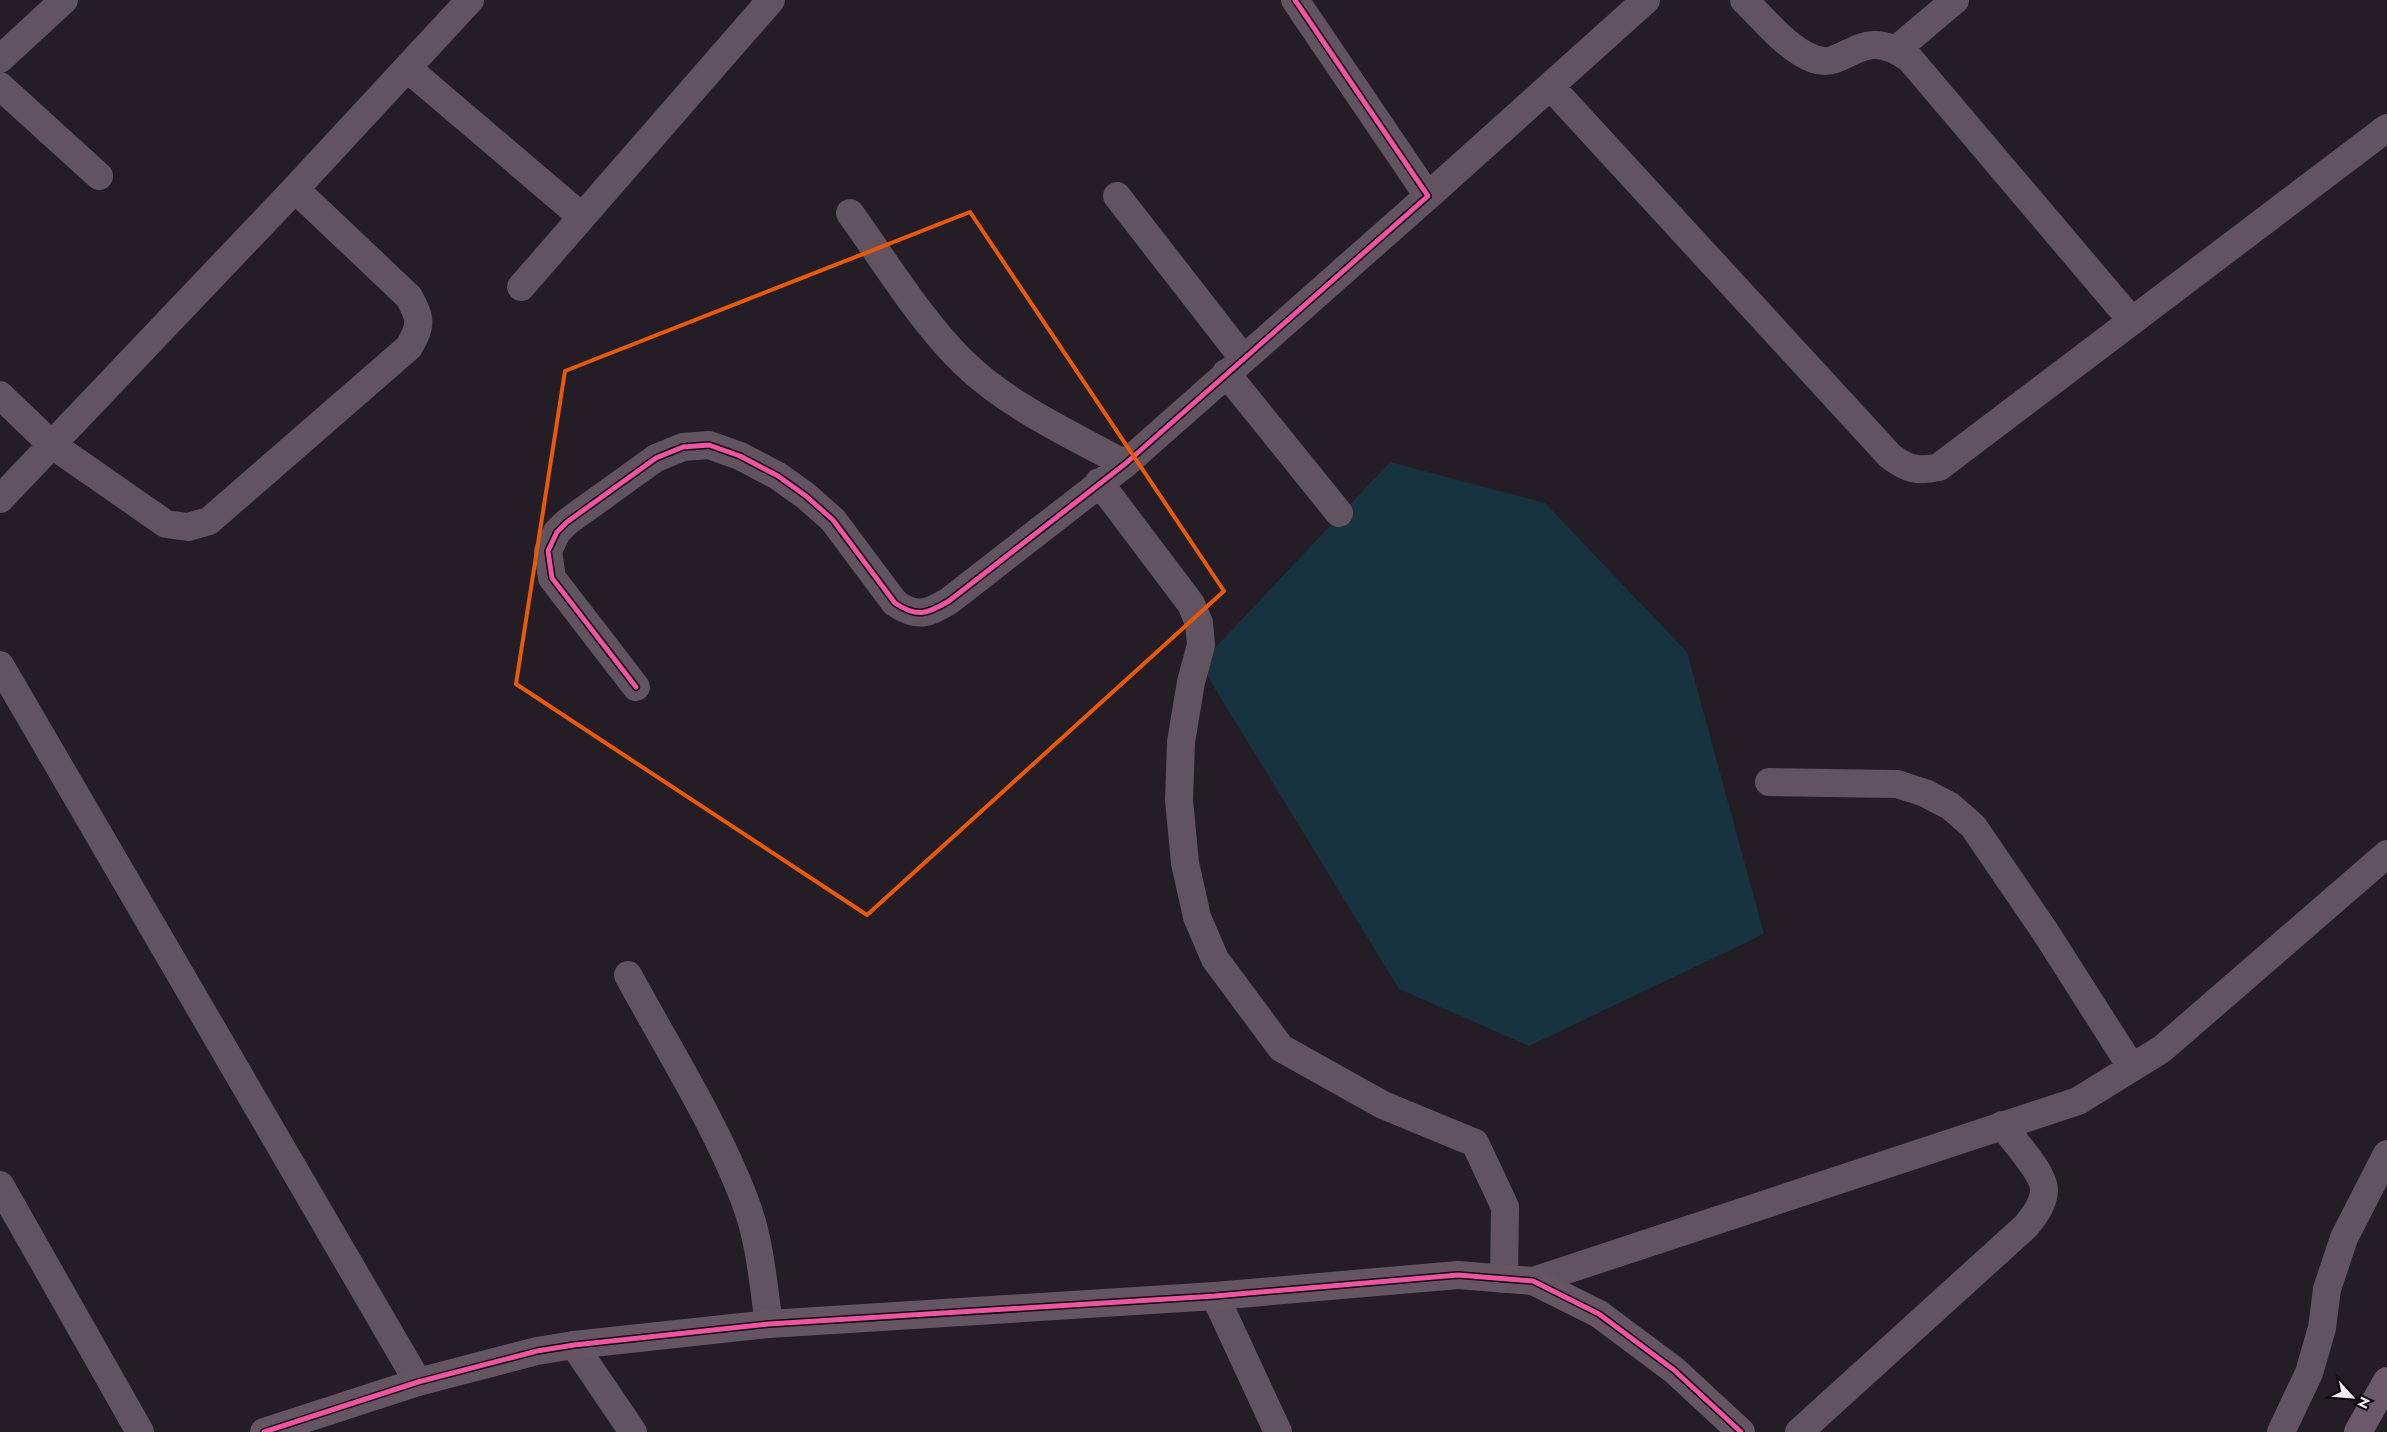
<svg xmlns="http://www.w3.org/2000/svg" width="2387" height="1432" viewBox="0 0 2387 1432" font-family="Jost,sans-serif">
<style>
.water{fill:#16333f}
.lines{fill:none;stroke-linecap:round;stroke-linejoin:round}
.street{stroke:#61535f;stroke-width:28}
.secondary{stroke:#655562;stroke-width:28}
.highway{stroke:#6b5968;stroke-width:28}
.cycleway-casing{stroke:#0c070d;stroke-width:8}
.cycleway{stroke:#f153a3;stroke-width:5}
.marked{fill:none;stroke:#e8590c;stroke-width:4;stroke-linejoin:round}
</style>
<rect width="100%" height="100%" fill="#241d26"/>
<path class="water" d="M1390 462 1545 503 1687 652 1764 934 1529 1046 1399 989 1200 664Z"/>
<g class="lines">
<path class="street" d="M1744 0C1765 20 1787 49 1814 59 1847 71 1860 22 1910 59L2132 321
M1897 49 1955 0
M0 59 64 0
M407 68 582 217
M0 86 99 176
M1551 87 1890 456C1907 469 1918 472 1939 467L2387 128
M1117 196 1243 358
M1428 196 1646 0
M850 213C885 262 921 321 963 362 1008 406 1070 434 1125 464
M521 287 771 0
M1226 373 1339 513
M0 395 51 444 166 524 188 527 209 521 409 347C422 324 421 320 409 297L295 189
M1099 482 1191 604 1199 623 1201 645 1191 682 1181 742 1179 800 1185 863 1197 917 1215 959 1281 1048 1383 1105 1475 1143 1505 1207 1504 1279
M0 499 295 189 470 0
M0 665 418 1382
M636 687 552 578 548 551 557 532 567 522 656 458 683 447 709 445 740 456 778 476 806 496 833 520 895 603C917 618 927 614 949 601L1125 464 1428 196 1295 0
M1769 782 1897 784 1925 793 1950 806 1973 826 2046 933 2132 1068
M628 975C668 1049 715 1122 745 1201 760 1240 763 1283 769 1324
M0 1185 140 1432
M1533 1281 2078 1101 2162 1049 2387 854
M1215 1296 1278 1432
M574 1345 633 1432
M1799 1432 2026 1226C2034 1216 2043 1205 2044 1191 2045 1174 2013 1140 2002 1125
M2281 1432 2309 1373 2322 1328 2327 1289 2344 1238 2387 1154"/>
<path class="secondary" d="M264 1432 418 1382 537 1351 574 1345 769 1324 1215 1296 1458 1275 1533 1281 1599 1314 1674 1370 1741 1432"/>
<path class="highway" d="M2358 1432 2387 1381"/>
<defs>
<path id="cycleway" d="M636 687 552 578 548 551 557 532 567 522 656 458 683 447 709 445 740 456 778 476 806 496 833 520 895 603C917 618 927 614 949 601L1125 464 1428 196 1295 0
M264 1432 418 1382 537 1351 574 1345 769 1324 1215 1296 1458 1275 1533 1281 1599 1314 1674 1370 1741 1432"/>
</defs>
<use href="#cycleway" class="cycleway-casing"/>
<use href="#cycleway" class="cycleway"/>
</g>
<path class="marked" d="M970 212 1224 591 867 915 516 684 565 371Z"/>
<g transform="translate(2352 1397) rotate(116)" stroke="#0c070d" stroke-width="4" paint-order="stroke">
<path d="M0-4L9 19L0 12L-9 19Z" fill="#f3eaf6"/>
<text y="-8" font-size="14" font-weight="bold" text-anchor="middle" fill="#f3eaf6">N</text>
</g>
</svg>
